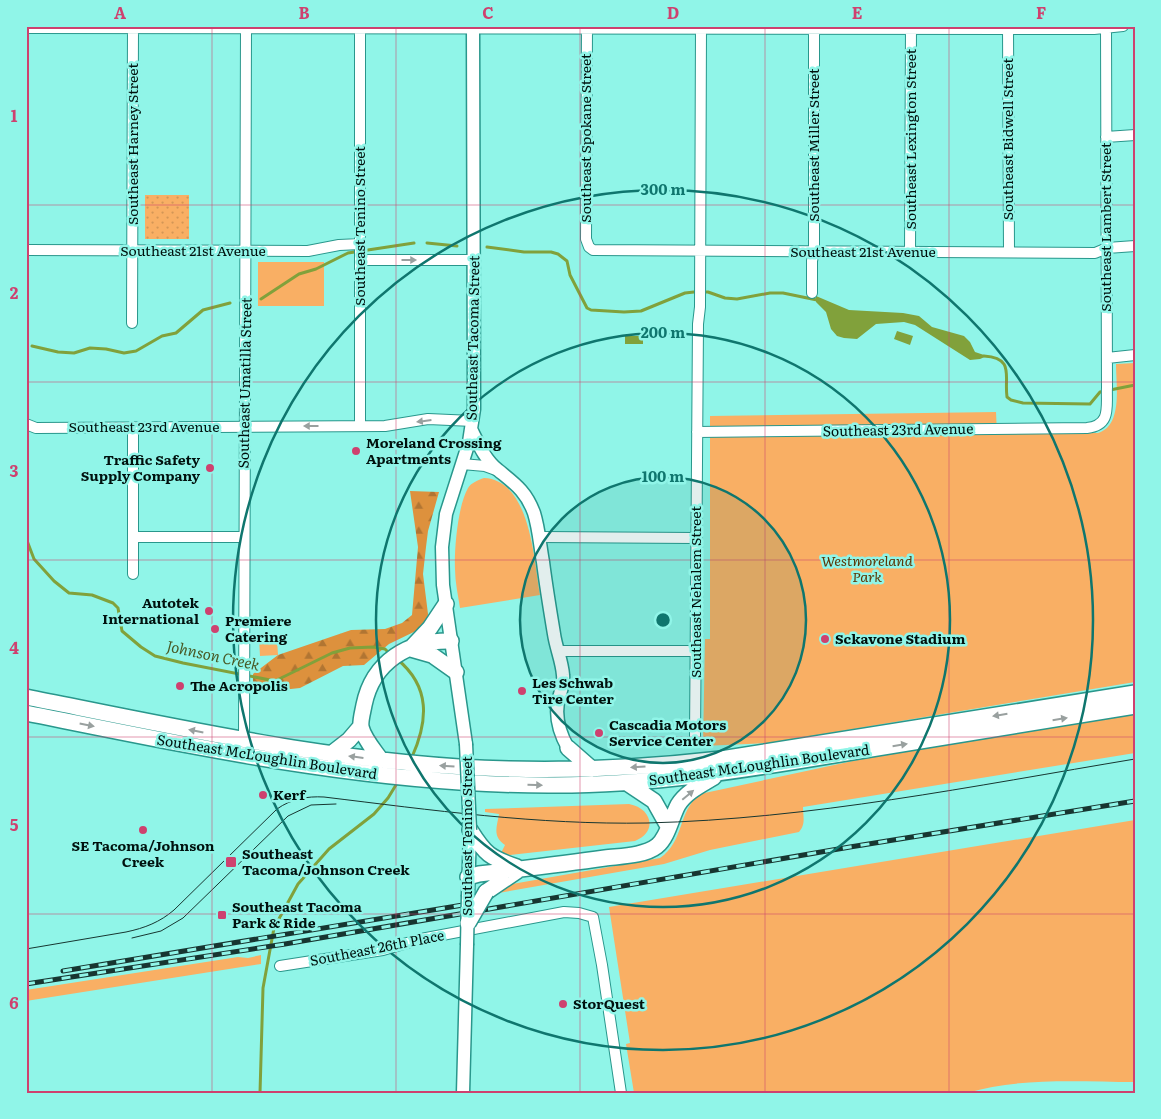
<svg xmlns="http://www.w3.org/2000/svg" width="1161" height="1119" viewBox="0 0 1161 1119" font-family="Literata,serif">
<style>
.green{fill:#f9af64}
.forest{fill:url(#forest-firs)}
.garden{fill:url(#garden-dots)}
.water{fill:#81a13b}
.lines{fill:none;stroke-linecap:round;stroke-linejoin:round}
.stream{stroke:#81a13b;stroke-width:3}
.minor-casing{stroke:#29978c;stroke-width:12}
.major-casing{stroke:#29978c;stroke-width:15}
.highway-casing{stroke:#29978c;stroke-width:18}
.minor{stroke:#fff;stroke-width:10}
.major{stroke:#fff;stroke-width:12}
.highway{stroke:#fff;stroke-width:15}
.tram{stroke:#173631;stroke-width:1}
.rail-casing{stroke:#173631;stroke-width:5}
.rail{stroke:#90f5e8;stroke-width:3;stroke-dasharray:9;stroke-linecap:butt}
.major-bridge-casing{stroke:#29978c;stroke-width:15;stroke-linecap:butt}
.highway-bridge-casing{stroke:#29978c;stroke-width:18;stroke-linecap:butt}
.major-bridge{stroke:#fff;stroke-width:12}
.highway-bridge{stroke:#fff;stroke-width:15}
.oneway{fill:#99a09f}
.grid{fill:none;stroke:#ce416f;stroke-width:1;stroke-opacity:0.55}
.ring{fill:none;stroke:#0f766e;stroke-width:2.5}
.poi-dot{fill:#ce416f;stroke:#90f5e8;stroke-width:2}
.labels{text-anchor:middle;stroke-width:5;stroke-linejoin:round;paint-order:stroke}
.street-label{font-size:14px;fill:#00110e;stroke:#90f5e8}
.poi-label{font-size:14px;font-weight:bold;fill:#00110e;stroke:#90f5e8;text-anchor:start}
.park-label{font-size:14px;font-style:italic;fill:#5c3505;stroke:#90f5e8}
.water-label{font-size:15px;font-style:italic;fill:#485925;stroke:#90f5e8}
.centre{fill:#0f766e;stroke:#90f5e8;stroke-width:2.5}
.ring-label{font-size:15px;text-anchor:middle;font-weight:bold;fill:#0f766e;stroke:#90f5e8;stroke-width:5;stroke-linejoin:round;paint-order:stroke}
.neatline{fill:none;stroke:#ce416f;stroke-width:2}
.grid-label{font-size:16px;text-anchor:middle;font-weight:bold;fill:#ce416f}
</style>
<defs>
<pattern id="forest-firs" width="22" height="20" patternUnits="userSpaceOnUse" patternTransform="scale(1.25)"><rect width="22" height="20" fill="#dd913d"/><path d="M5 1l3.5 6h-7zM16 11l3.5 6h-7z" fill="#b17532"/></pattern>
<pattern id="garden-dots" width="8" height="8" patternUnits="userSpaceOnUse" patternTransform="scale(1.25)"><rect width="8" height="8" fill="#f9af64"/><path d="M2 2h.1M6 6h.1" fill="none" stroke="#d49656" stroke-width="1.8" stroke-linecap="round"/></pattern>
</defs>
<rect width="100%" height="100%" fill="#90f5e8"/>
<path class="green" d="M258 262H324V306H258Z
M1135 363V682L769 743 703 746 705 639H710V416L996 412 997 434 1098 433C1123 426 1116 385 1116 364Z
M484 478C531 480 534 562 540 595L460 608C458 595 455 582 455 569 454 549 458 505 468 488 471 483 478 480 484 478Z
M259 639H277L278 655 260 656Z
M1135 714V753L803 807C803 817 806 824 799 832L710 850 664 864 493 894 506 885 660 858C685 841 677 812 700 794L862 759Z
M629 804C652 808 658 832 635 841L510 855 501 853 505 845C492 836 497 827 499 814L485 812V809Z
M1135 820V1082C1079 1082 1021 1077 967 1093H634L626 1044 630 1043 609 907Z
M261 955V964L26 1001V990L238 957 248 958Z"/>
<path class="forest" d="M410 491 439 492 428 531 426 547 423 574 428 614 427 621 420 629 389 644 364 665 343 666 300 688 253 693V674L278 655 351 630 385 629 402 623 412 615 418 547Z"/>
<path class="garden" d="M145 195H189V239H145Z"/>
<path class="water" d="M816 296 849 310 903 313 919 316 932 327 964 336 970 342 975 352 987 356 980 359 970 360 915 325 904 322 876 324 857 339 844 338 837 336 831 329 826 312 816 302Z
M897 331 913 336 910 345 894 339Z
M625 336H643V344H625Z"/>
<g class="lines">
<path class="stream" d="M427 243 457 246
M487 247 524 252H551L558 254 567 261 570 275 587 308 591 310 624 312 641 311 685 293 694 292H708L725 298 737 299 770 293H783L817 300
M261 299 299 274 316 269 348 253 414 243
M32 346 58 352 74 353 90 348 106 349 124 353 136 351 162 336 176 333 203 310 230 303
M984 356C1015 358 1004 376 1007 397L1011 400 1023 403 1090 404 1100 392 1135 385
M26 538 34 559 54 581 69 593 92 595 113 603 118 608 122 631 141 647 155 656 183 663 275 681 332 653 350 648 373 647 385 649 390 654
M397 659C431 687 428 721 412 757
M260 1093 263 988 274 928 298 884 329 849 374 814 388 798 399 780
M468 1093H488"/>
<defs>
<path id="minor" d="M587 26 586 239 589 247 593 250 1095 253 1107 248 1135 246
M1008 26 1009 252
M26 28 1094 29 1123 26
M1106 137 1135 135
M26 250 308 251 339 245 360 244
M910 252 911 26
M360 260H474
M812 293V261L814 251V26
M132 323 133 26
M1107 358 1135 355
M26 424 36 428 385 426 428 419 473 421
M360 426V26
M697 432 1087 428C1112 425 1106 406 1107 387L1106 26
M462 464 485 466 496 470
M133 537H244
M539 537 696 538
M133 574V427
M558 651H696
M695 738 698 324 700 307 701 26
M244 740 246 26
M280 966 383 950 421 939 564 912 579 913 593 917 602 965 621 1093"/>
<path id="major" d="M471 429C478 443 485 460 498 470 515 484 526 491 534 513 539 529 540 546 543 562 546 586 550 610 554 634 556 648 562 661 563 675 564 683 561 690 559 698 554 716 559 732 568 748
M466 744 443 585 442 547 446 514 469 442 474 409 473 26
M468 895 470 830
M463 1093 467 945"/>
<path id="highway" d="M413 646 430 628 446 604
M411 649 432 655 456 672
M26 697C186 729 346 765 509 769 580 771 650 767 721 759L1135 693
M26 713C201 748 376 786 555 785 652 785 745 770 840 754 938 738 1037 722 1135 706
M568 748 592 769
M331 754 349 740 361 726
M381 760C374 750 364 739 361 727 360 721 363 711 364 705 373 661 409 640 451 641
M627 783 654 801 668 826
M470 830C485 854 490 858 517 867
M468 877 479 874C521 869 563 864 605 858 621 856 644 856 657 846 668 837 671 818 678 805 686 792 701 785 714 777
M486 892 517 871"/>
</defs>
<use href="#minor" class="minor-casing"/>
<use href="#major" class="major-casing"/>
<use href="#highway" class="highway-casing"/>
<use href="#minor" class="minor"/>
<use href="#major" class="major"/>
<use href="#highway" class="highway"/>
<path class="tram" d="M132 938 161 931 183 918 288 816 311 805 336 804
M26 949 126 932C145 928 160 922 174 910L277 809C291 799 307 796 324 797 431 810 538 825 647 823 811 819 973 786 1135 759"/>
<defs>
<path id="rail" d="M63 971 475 903
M26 984 285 944 850 847 1135 801"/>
</defs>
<use href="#rail" class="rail-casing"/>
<use href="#rail" class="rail"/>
<defs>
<path id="major-bridge" d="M466 744 470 830
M467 945 468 895"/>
<path id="highway-bridge" d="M468 923 486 892"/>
</defs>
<use href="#major-bridge" class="major-bridge-casing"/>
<use href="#highway-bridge" class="highway-bridge-casing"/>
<use href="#major-bridge" class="major-bridge"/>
<use href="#highway-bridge" class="highway-bridge"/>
</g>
<defs><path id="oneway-solid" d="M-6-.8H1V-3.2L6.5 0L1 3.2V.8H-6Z" transform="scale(1.25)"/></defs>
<g class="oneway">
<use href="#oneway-solid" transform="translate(409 260)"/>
<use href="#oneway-solid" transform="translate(424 421) rotate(173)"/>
<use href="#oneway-solid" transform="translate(311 426) rotate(180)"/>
<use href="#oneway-solid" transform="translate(1000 715) rotate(171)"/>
<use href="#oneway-solid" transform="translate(1060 719) rotate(-9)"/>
<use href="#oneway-solid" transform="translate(87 725) rotate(11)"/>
<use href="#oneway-solid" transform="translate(196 731) rotate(-169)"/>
<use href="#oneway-solid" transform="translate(900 745) rotate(-9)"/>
<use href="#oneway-solid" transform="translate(356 757) rotate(-173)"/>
<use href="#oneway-solid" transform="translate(447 766) rotate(-176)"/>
<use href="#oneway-solid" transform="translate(638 767) rotate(176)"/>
<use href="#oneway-solid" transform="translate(535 785) rotate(1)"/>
<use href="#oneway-solid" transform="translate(688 795) rotate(-40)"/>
</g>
<path class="grid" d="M212 26V1093M396 26V1093M580 26V1093M765 26V1093M949 26V1093M26 205H1135M26 382H1135M26 560H1135M26 737H1135M26 914H1135"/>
<circle cx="663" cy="620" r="143" fill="#0f766e" fill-opacity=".12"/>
<g class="ring">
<circle cx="663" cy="620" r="143"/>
<circle cx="663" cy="620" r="287"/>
<circle cx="663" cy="620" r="430"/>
</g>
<g class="poi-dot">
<circle cx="356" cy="451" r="5"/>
<circle cx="210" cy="468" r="5"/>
<circle cx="209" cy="611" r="5"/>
<circle cx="215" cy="629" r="5"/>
<circle cx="825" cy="639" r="5"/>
<circle cx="180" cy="686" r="5"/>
<circle cx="522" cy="691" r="5"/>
<circle cx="599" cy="733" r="5"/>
<circle cx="263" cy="795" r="5"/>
<circle cx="143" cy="830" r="5"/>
<rect x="225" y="856" width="12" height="12" rx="2.5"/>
<rect x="217" y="910" width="10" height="10" rx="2.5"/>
<circle cx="563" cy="1004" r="5"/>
</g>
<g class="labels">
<g class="street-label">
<text transform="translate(586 138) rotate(-90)" y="5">Southeast Spokane Street</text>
<text transform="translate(911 139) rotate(-90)" y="5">Southeast Lexington Street</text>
<text transform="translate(1008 139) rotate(-90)" y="5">Southeast Bidwell Street</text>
<text transform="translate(133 144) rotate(-90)" y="5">Southeast Harney Street</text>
<text transform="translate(814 145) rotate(-90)" y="5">Southeast Miller Street</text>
<text transform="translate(360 226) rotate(-90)" y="5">Southeast Tenino Street</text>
<text transform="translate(1106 227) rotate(-90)" y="5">Southeast Lambert Street</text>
<text x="193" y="256">Southeast 21st Avenue</text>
<text x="863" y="257">Southeast 21st Avenue</text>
<text transform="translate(473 338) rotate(-89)" y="5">Southeast Tacoma Street</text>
<text transform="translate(245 383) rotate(-89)" y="5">Southeast Umatilla Street</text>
<text x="144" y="432">Southeast 23rd Avenue</text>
<text transform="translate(898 430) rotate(-1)" y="5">Southeast 23rd Avenue</text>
<text transform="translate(696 592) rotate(-90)" y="5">Southeast Nehalem Street</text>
<text transform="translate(267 757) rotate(9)" y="5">Southeast McLoughlin Boulevard</text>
<text transform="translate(759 765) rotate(-8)" y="5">Southeast McLoughlin Boulevard</text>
<text transform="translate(467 836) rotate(-90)" y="5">Southeast Tenino Street</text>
<text transform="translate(377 948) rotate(-11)" y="5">Southeast 26th Place</text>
</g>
<g class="poi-label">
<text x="366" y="448">Moreland Crossing<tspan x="366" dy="16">Apartments</tspan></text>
<text x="200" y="465" text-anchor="end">Traffic Safety<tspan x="200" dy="16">Supply Company</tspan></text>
<text x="199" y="608" text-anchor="end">Autotek<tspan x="199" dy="16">International</tspan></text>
<text x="225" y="626">Premiere<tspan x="225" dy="16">Catering</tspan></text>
<text x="835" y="644">Sckavone Stadium</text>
<text x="532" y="688">Les Schwab<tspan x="532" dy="16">Tire Center</tspan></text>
<text x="190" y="691">The Acropolis</text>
<text x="609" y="730">Cascadia Motors<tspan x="609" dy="16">Service Center</tspan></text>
<text x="273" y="800">Kerf</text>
<text x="143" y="851" text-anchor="middle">SE Tacoma/Johnson<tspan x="143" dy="16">Creek</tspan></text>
<text x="242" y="859">Southeast<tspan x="242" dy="16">Tacoma/Johnson Creek</tspan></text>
<text x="232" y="912">Southeast Tacoma<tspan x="232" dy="16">Park &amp; Ride</tspan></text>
<text x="573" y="1009">StorQuest</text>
</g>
<g class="park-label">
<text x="867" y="566">Westmoreland<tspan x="867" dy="16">Park</tspan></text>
</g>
<g class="water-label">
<text transform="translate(213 656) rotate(12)" y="5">Johnson Creek</text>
</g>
</g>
<circle cx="663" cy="620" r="8" class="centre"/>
<g class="ring-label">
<text x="663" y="195">300 m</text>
<text x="663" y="338">200 m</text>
<text x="663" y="482">100 m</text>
</g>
<rect width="1161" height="1119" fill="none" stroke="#90f5e8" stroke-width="55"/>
<rect x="28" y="28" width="1106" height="1064" class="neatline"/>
<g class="grid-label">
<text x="120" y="19">A</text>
<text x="304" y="19">B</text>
<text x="488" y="19">C</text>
<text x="673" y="19">D</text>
<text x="857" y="19">E</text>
<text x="1041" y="19">F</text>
<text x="14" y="122">1</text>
<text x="14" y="299">2</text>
<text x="14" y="477">3</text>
<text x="14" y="654">4</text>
<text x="14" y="831">5</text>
<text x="14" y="1009">6</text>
</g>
</svg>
